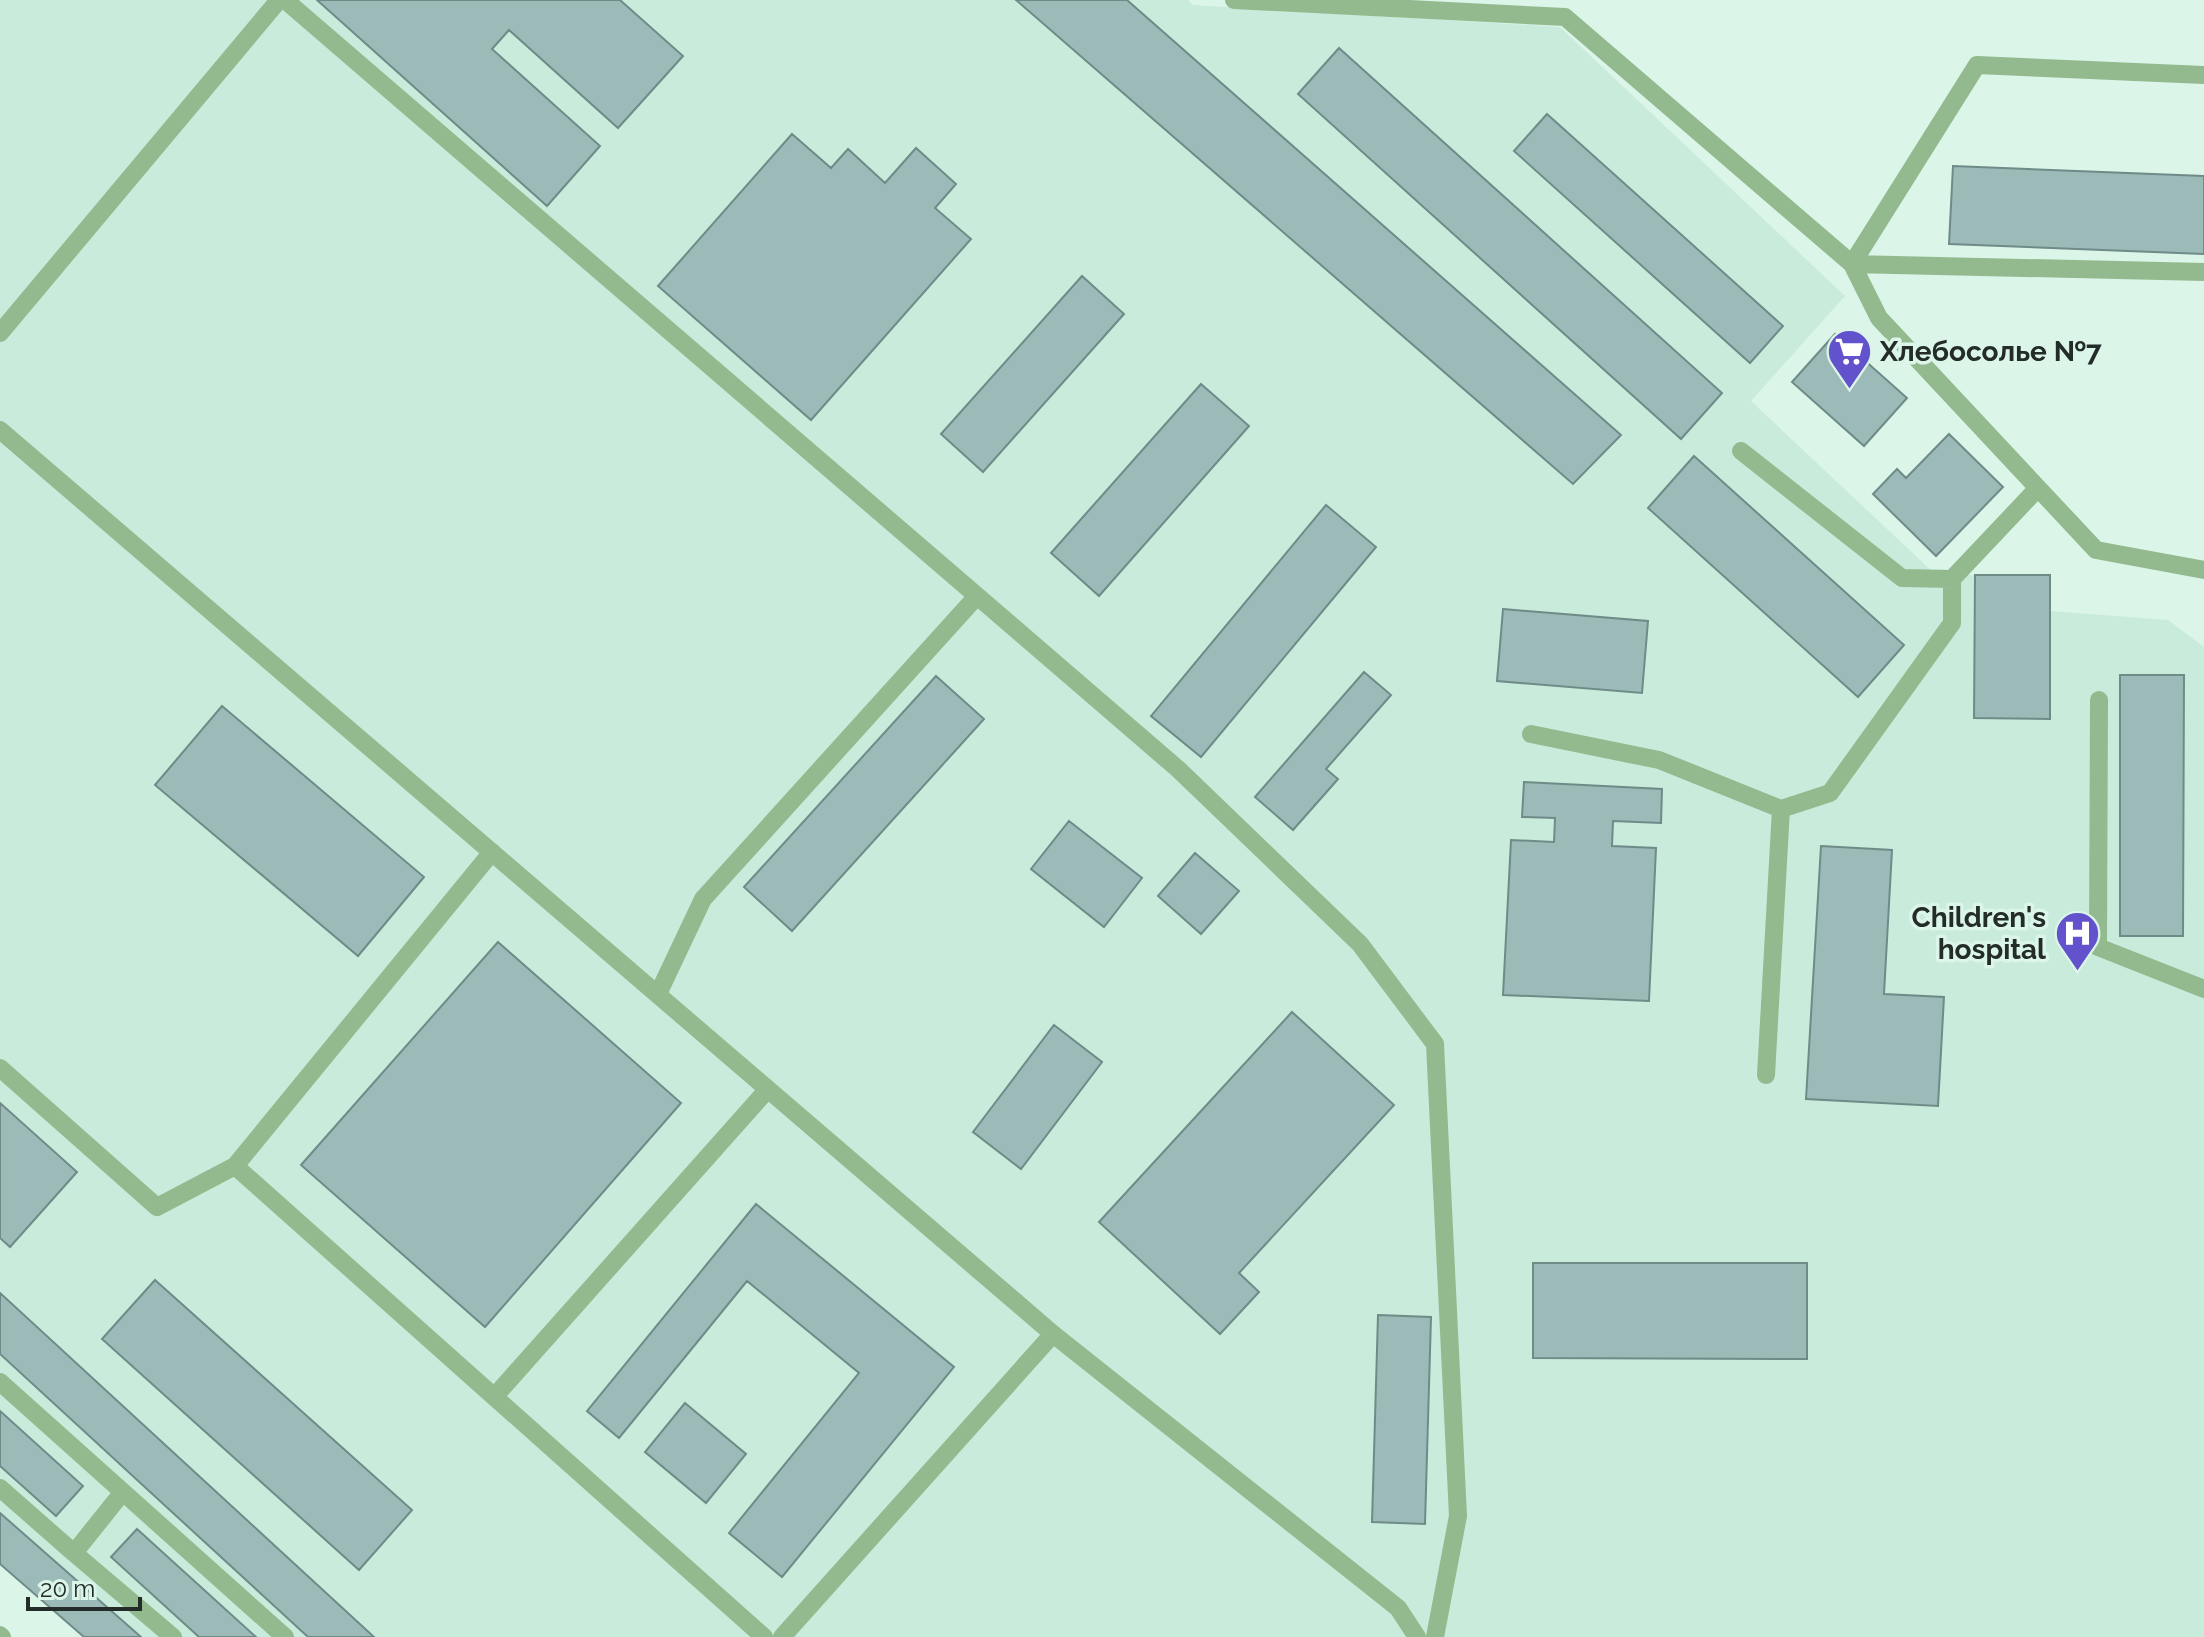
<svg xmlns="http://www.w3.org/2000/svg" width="2204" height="1637" viewBox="0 0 2204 1637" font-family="Raleway,sans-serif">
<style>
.built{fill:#c9ebdb}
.building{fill:#9cbab7;stroke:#6f8b88;stroke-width:2}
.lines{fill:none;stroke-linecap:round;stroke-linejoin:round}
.lane{stroke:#93b98e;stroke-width:18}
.labels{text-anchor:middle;stroke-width:7;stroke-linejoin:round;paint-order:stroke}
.poi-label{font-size:28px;font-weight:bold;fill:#232c28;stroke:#dbf5e9;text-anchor:start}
</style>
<rect width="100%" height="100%" fill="#dbf5e9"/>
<path class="built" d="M0 0H1188L1193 5 1560 27 1845 296 1751 401 1937 576 1975 575V718L2050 719V611L2168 620 2204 647V1637H84L0 1564Z"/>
<path class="building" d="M317 0H620L683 56 618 128 509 30 492 49 600 146 547 206Z
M1016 0H1127L1621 435 1573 484Z
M1339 48 1722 393 1681 439 1298 94Z
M1547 114 1783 326 1750 363 1514 151Z
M792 134 831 168 848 149 885 183 916 148 956 184 935 208 971 239 811 420 658 286Z
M1953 166 2204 176V254L1949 244Z
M1082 276 1124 314 983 472 941 434Z
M1835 334 1907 398 1864 446 1792 382Z
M1201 384 1249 426 1099 596 1051 553Z
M1949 434 2003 487 1936 556 1873 494 1897 469 1906 478Z
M1694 456 1904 645 1858 697 1648 508Z
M1326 505 1376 547 1201 757 1151 716Z
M1975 575H2050V719L1974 718Z
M1503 609 1648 621 1642 693 1497 681Z
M1364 672 1391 695 1326 769 1338 779 1293 830 1255 797Z
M2120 675H2184L2183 936H2120Z
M936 676 984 719 792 931 744 887Z
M222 706 424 877 358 956 155 785Z
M1524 782 1662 789 1661 823 1613 821 1612 846 1656 848 1649 1001 1503 995 1511 840 1554 842 1555 818 1522 817Z
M1069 821 1142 878 1104 927 1031 869Z
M1821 846 1892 850 1884 994 1944 997 1938 1106 1806 1099Z
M1195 853 1239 891 1201 934 1158 896Z
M498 942 681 1103 485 1327 301 1165Z
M1292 1012 1394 1105 1239 1273 1259 1292 1220 1334 1099 1222Z
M1054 1025 1102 1062 1021 1169 973 1132Z
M0 1103 77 1172 10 1247 0 1238Z
M756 1204 954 1367 782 1577 729 1533 859 1373 747 1281 619 1438 587 1411Z
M1533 1263H1807V1359L1533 1358Z
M155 1280 412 1510 359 1570 102 1339Z
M0 1293 374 1637H308L0 1354Z
M1378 1315 1431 1317 1425 1524 1372 1522Z
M685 1403 746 1454 706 1503 645 1452Z
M0 1411 83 1486 56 1516 0 1466Z
M0 1513 141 1637H84L0 1564Z
M137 1529 256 1637H199L111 1557Z"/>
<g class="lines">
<path class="lane" d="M285 0 1178 769 1360 944 1435 1044 1458 1516 1435 1637
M1234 0 1565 17 1852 264 1879 318 2096 550 2204 570
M1852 264 1977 65 2204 75
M1852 264 2204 272
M0 333 279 0
M0 430 1053 1334 1398 1608 1417 1637
M1741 451 1902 578 1952 579
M2099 700 2098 947 2204 989
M1531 734 1659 760 1781 809
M492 852 235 1166 764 1637
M658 994 703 899 977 596
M0 1068 157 1207 235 1166
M1766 1075 1781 809 1830 793 1952 623V579L2038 488
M0 1382 285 1637
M495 1396 768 1089
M0 1488 74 1553 122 1493
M74 1553 173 1637
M0 1635 2 1637
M782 1637 1053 1334"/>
</g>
<defs>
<symbol id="supermarket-pin" viewBox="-11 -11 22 30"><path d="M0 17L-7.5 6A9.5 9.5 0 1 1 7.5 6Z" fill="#6253cc" stroke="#dbf5e9"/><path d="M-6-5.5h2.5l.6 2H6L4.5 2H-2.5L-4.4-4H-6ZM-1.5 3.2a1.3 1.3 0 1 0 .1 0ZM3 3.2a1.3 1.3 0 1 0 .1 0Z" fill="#fff"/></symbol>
<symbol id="hospital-pin" viewBox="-11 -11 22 30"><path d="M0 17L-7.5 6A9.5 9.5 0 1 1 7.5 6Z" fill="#6253cc" stroke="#dbf5e9"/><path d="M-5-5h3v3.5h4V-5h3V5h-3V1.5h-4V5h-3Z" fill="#fff"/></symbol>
</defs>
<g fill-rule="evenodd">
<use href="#supermarket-pin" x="1824" y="326" width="51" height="69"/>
<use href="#hospital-pin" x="2052" y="908" width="51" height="69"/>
</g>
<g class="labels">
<g class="poi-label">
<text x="1880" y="361">Хлебосолье №7</text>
<text x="2046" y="927" text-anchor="end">Children's<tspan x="2046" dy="32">hospital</tspan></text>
</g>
</g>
<path d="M28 1597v12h112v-12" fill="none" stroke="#232c28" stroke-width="4"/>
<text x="40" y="1597" font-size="24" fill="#232c28" stroke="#dbf5e9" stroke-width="6" paint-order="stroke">20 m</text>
</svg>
